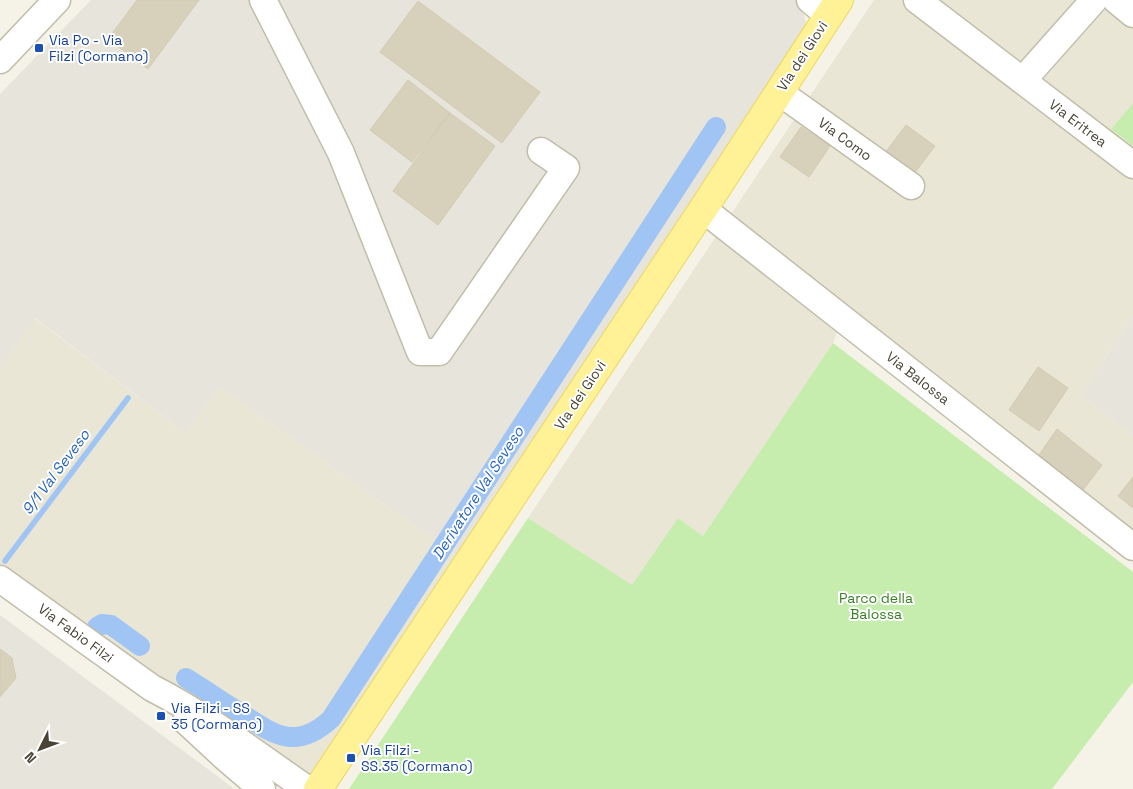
<svg xmlns="http://www.w3.org/2000/svg" width="1133" height="789" viewBox="0 0 1133 789" font-family="'Space Grotesk',sans-serif">
<style>
.residential{fill:#e9e6d5}
.industrial{fill:#e7e4dc}
.green{fill:#c6ecae}
.lines{fill:none;stroke-linecap:round;stroke-linejoin:round}
.stream{stroke:#a0c5f5;stroke-width:5.5}
.canal{stroke:#a0c5f5;stroke-width:20}
.building{fill:#d7d1bc;stroke:#d3caaf}
.minor-casing{stroke:#c1bda9;stroke-width:29}
.major-casing{stroke:#ecd75e;stroke-width:30}
.minor{stroke:#fff;stroke-width:26}
.major{stroke:#fff196;stroke-width:28}
.transit-dot{fill:#1a4fb4;stroke:#fff;stroke-width:2}
.labels{text-anchor:middle;stroke-width:4;stroke-linejoin:round;paint-order:stroke}
.transit-label{font-size:14px;fill:#164399;stroke:#fff;text-anchor:start}
.street-label{font-size:14px;fill:#494436;stroke:#fff}
.park-label{font-size:14px;fill:#397f24;stroke:#fff}
.water-label{font-size:15px;font-style:italic;fill:#2766bd;stroke:#fff}
</style>
<rect width="100%" height="100%" fill="#f5f3e7"/>
<path class="residential" d="M874 0H1133V103L1111 129 1133 146V316L1081 395 1133 436V560L838 330 833 343 703 536 678 518 632 586 528 518Z
M34 318 186 433 220 387 460 558 312 784 0 573V368Z"/>
<path class="industrial" d="M91 0H800L808 31 460 558 220 387 186 433 35 318 0 368V94Z
M1133 316V436L1081 395Z
M0 615 232 787 233 789H0Z"/>
<path class="green" d="M1133 103V146L1111 129Z
M833 343 1133 572V682L1052 789H349L528 518 632 585 678 518 703 536Z"/>
<g class="lines">
<path class="stream" d="M5 561 128 398"/>
<path class="canal" d="M97 627 102 624 111 625 140 646
M186 678C204 689 221 701 239 712 273 734 295 752 331 719L716 127"/>
</g>
<path class="building" d="M137 0H199L148 69 108 39Z
M418 1 540 92 502 143 380 52Z
M408 80 450 113 412 162 370 130Z
M450 113 495 146 438 225 393 191Z
M906 125 935 146 913 175 885 153Z
M801 127 830 146 809 177 780 157Z
M1038 367 1068 388 1039 431 1009 410Z
M1057 429 1102 465 1083 490 1039 455Z
M1133 477V508L1118 496Z
M0 649 12 658 16 678 0 697Z"/>
<g class="lines">
<defs>
<path id="minor" d="M263 0 341 153 420 352H439L566 168 541 151
M810 0 829 16
M917 0 1133 165
M1116 0 1133 14
M0 60 57 0
M1023 80 1094 0
M779 92 911 186
M703 209 1133 547
M0 579 152 688C207 716 256 754 307 789
M186 721 227 759 262 789"/>
<path id="major" d="M318 789 703 209 839 0"/>
</defs>
<use href="#minor" class="minor-casing"/>
<use href="#major" class="major-casing"/>
<use href="#minor" class="minor"/>
<use href="#major" class="major"/>
</g>
<g class="transit-dot">
<rect x="34" y="43" width="10" height="10" rx="2.5"/>
<rect x="156" y="711" width="10" height="10" rx="2.5"/>
<rect x="346" y="753" width="10" height="10" rx="2.5"/>
</g>
<g class="labels">
<g class="transit-label">
<text x="49" y="45">Via Po - Via<tspan x="49" dy="16">Filzi (Cormano)</tspan></text>
<text x="171" y="713">Via Filzi - SS<tspan x="171" dy="16">35 (Cormano)</tspan></text>
<text x="361" y="755">Via Filzi -<tspan x="361" dy="16">SS.35 (Cormano)</tspan></text>
</g>
<g class="street-label">
<text transform="translate(802 56) rotate(-57)" y="5">Via dei Giovi</text>
<text transform="translate(1078 123) rotate(37)" y="5">Via Eritrea</text>
<text transform="translate(845 139) rotate(36)" y="5">Via Como</text>
<text transform="translate(918 378) rotate(38)" y="5">Via Balossa</text>
<text transform="translate(580 395) rotate(-56)" y="5">Via dei Giovi</text>
<text transform="translate(76 633) rotate(36)" y="5">Via Fabio Filzi</text>
</g>
<g class="park-label">
<text x="876" y="603">Parco della<tspan x="876" dy="16">Balossa</tspan></text>
</g>
<g class="water-label">
<text transform="translate(56 472) rotate(-53)" y="5">9/1 Val Seveso</text>
<text transform="translate(478 493) rotate(-57)" y="5">Derivatore Val Seveso</text>
</g>
</g>
<g transform="translate(40 749) rotate(228)" stroke="#ffffff" stroke-width="4" paint-order="stroke">
<path d="M0-4L9 19L0 12L-9 19Z" fill="#494436"/>
<text y="-8" font-size="14" font-weight="bold" text-anchor="middle" fill="#494436">N</text>
</g>
</svg>
